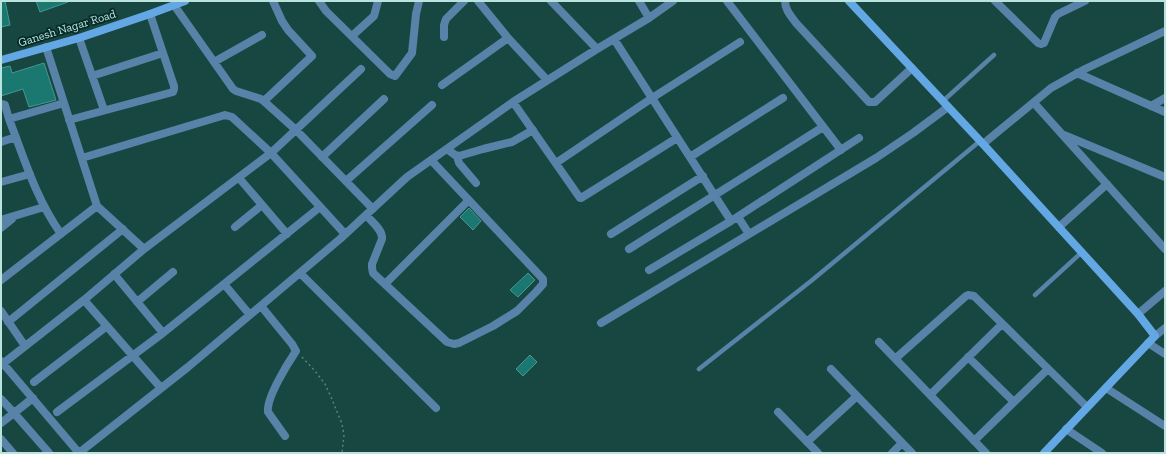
<svg xmlns="http://www.w3.org/2000/svg" width="1166" height="454" viewBox="0 0 1166 454" font-family="'Zilla Slab',serif">
<style>
.building{fill:#1b7870;stroke:#439890}
.lines{fill:none;stroke-linecap:round;stroke-linejoin:round}
.path{stroke:#57837e;stroke-width:1.5;stroke-dasharray:2 3;stroke-linecap:butt}
.lane{stroke:#5882a8;stroke-width:4.5}
.street{stroke:#5882a8;stroke-width:8}
.secondary{stroke:#63a7e4;stroke-width:8}
.labels{text-anchor:middle;stroke-width:3.5;stroke-linejoin:round;paint-order:stroke}
.street-label{font-size:12px;fill:#bbe3de;stroke:#052a27}
</style>
<rect width="100%" height="100%" fill="#184641"/>
<path class="building" d="M1 1H5L10 25 1 27Z
M36 1H68V2L40 12Z
M44 63 56 100 29 107 23 89 1 96V68L10 66 12 73Z
M469 208 481 221 473 230 460 217Z
M528 273 535 280 518 297 510 290Z
M530 355 537 362 523 376 516 369Z"/>
<g class="lines">
<path class="path" d="M302 357 315 371 325 384 331 397 342 424 344 435 342 453"/>
<path class="lane" d="M943 101 994 55
M1035 295 1082 252
M699 369 811 281 980 141"/>
<path class="street" d="M319 1 326 11 390 74 395 76 412 53 416 14 419 1
M478 1 508 38 547 80
M551 1 597 49
M639 1 649 18
M727 1 841 150
M785 1C785 10 791 16 796 23L869 102H875L912 68
M995 1 1038 43 1041 44 1044 43 1055 17 1058 14 1085 1
M174 5 233 89 236 91 261 99 267 104 296 130 373 209
M352 36 374 16 378 1
M444 37V25L446 19 464 1
M79 38 104 110
M614 39 731 221 859 138
M214 62 262 35
M1077 73 1165 112
M92 76 163 53
M442 85 508 38
M264 101 312 56 288 30 282 21 273 1
M513 102 580 198H581L677 138
M64 103 97 206 144 249 271 153 345 234
M1034 103 1165 249
M1 104 5 105 9 119 64 103 46 47
M1151 106 1165 98
M9 119C24 158 36 199 61 234
M69 120 173 92 174 89V86L150 14
M1064 135 1165 177
M1 142 16 137
M983 144 1051 88 1085 69 1165 31
M447 149 455 155 459 156 483 149 512 142 533 130
M457 156 459 163 476 183
M322 157 384 99
M690 157 783 98
M82 158 225 115 232 117 271 153 361 69
M556 163 652 98 740 42
M239 178 287 234
M346 181 432 105
M1 182 30 174
M366 215C372 222 383 230 382 239L372 264V268L373 273 447 342 454 344 459 343 493 326 517 311 536 292 543 284V279L431 160
M738 217 749 234
M1 220 44 207
M235 227 262 205
M1059 227 1107 184
M1 228 12 219
M611 234 703 176
M629 249 823 127
M649 270 731 221
M300 273 436 408
M114 274 163 333
M1 280 97 206
M224 284 250 315
M385 284 469 200
M84 300 161 388
M137 302 173 272
M261 306 292 344 296 351C288 363 266 398 268 412L285 436
M1 311 25 346
M1138 314 1165 291
M8 322 123 229
M601 323 876 158 913 133 948 107
M1155 336 1165 328
M879 342 986 453
M1148 343 1165 354
M968 357 1014 402
M896 358 966 296 968 295 974 296 1087 407
M1 361 79 453
M1 365 84 300 144 249
M831 369 912 453
M34 382 107 326
M1106 388 1165 426
M930 395 1002 324
M1 399 14 413 33 398
M57 412 163 333 320 207
M778 412 818 453
M1 423 14 413 49 453
M1066 429 1102 453
M1 439 13 453
M974 441 1048 369
M807 442 857 396
M79 453 188 367 340 239 407 177 513 102 597 49 649 18 673 1
M892 453 902 443"/>
<path class="secondary" d="M849 1 983 144 1138 314 1155 336 1044 453
M1 60 79 38 150 14 185 1"/>
</g>
<g class="labels">
<g class="street-label">
<text transform="translate(67 28) rotate(-17)" y="4">Ganesh Nagar Road</text>
</g>
</g>
<rect width="1166" height="454" fill="none" stroke="#bbe3de" stroke-width="4"/>
</svg>
